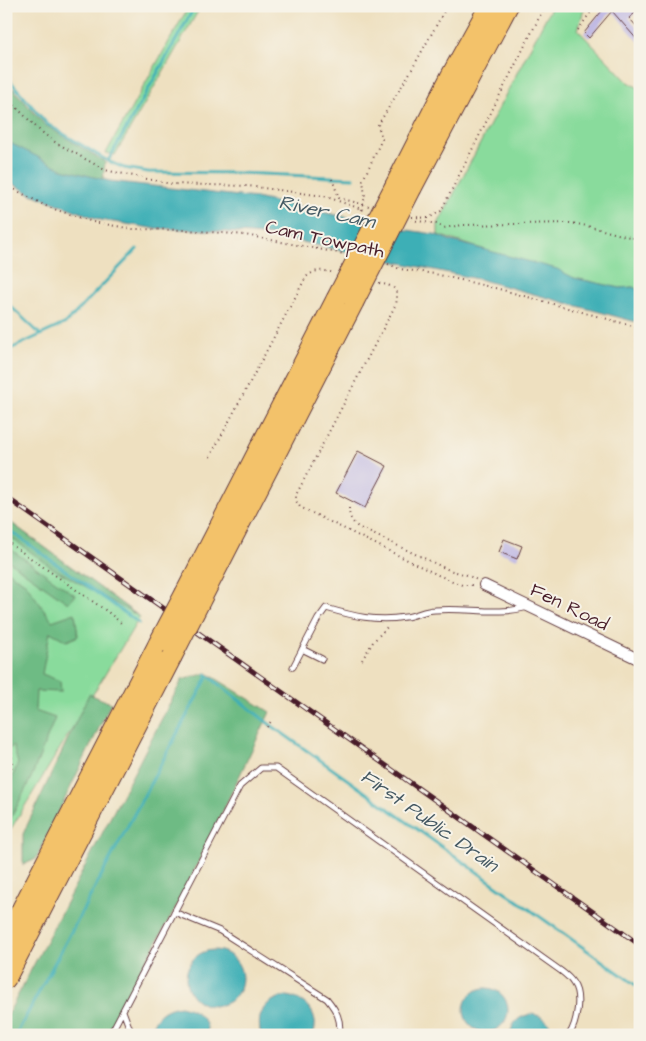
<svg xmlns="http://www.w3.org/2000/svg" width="646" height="1041" viewBox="0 0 646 1041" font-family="'Architects Daughter',sans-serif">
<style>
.green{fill:#89db9c;stroke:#6a7d64}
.forest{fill:#6ebb84;stroke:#5c6d58}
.water{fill:#3eafb6;stroke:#446770}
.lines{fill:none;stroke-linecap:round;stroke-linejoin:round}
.stream{stroke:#3eafb6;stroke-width:3}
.building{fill:#bbb4e3}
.lane-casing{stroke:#633c41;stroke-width:7}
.street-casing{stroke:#633c41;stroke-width:12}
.highway-casing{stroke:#633c41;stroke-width:21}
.path{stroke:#633c41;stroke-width:2;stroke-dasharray:1 4;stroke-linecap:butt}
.lane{stroke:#fff;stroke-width:5}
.street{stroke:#fff;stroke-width:10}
.highway{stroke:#f3c26a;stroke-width:19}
.rail-casing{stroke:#4a1f2b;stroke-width:5}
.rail{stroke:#f7f3e8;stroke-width:3;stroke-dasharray:9;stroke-linecap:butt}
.highway-bridge-casing{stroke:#633c41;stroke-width:21;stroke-linecap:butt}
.highway-bridge{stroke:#f3c26a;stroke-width:19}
.labels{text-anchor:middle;stroke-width:4;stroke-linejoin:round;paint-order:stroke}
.street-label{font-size:19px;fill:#4a1f2b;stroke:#f7f3e8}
.water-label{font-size:20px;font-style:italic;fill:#455963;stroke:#f7f3e8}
</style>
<rect width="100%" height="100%" fill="#f7f3e8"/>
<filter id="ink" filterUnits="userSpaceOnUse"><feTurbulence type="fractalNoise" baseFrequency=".02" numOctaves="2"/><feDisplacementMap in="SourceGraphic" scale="10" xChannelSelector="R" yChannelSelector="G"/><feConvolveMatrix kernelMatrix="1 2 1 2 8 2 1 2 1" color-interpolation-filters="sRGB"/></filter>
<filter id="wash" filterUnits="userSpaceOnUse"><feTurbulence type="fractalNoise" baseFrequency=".0096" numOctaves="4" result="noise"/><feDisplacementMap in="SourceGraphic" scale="20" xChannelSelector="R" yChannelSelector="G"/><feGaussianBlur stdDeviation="1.12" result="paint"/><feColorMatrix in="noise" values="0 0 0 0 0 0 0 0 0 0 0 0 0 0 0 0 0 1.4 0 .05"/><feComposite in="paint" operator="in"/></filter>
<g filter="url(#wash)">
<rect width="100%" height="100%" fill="#eee0c0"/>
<path class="green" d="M189 6H201L115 155 106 153Z
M552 6H585L578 30 627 81 640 89V291L633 287 620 288 574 278 438 235V224Z
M6 519 140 617 6 837Z"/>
<path class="forest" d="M6 81 45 125 105 162 103 180 62 170 6 141Z
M6 519 140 617 54 569 6 534Z
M6 546 75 595 68 603 6 559Z
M6 570 26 584 52 621 75 613 78 636 67 641 50 632 42 674 60 681 61 692 36 691 35 711 55 718 31 778 6 828V793L18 763 13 746 7 750 9 765 6 777Z
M207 673 270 712 183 894 106 1035H6V1018L182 680Z
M89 694 111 703 36 859 23 865V834Z"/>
<path class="water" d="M6 141 62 169 110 181 256 198 407 230 434 234 452 241 557 269 574 278 620 288 633 287 640 291V323L482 280 273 236 205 230 151 228 101 220 31 194 6 180Z
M186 978a28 28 0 1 1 56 0a28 28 0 1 1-56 0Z
M464 1010a22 22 0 1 1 44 0a22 22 0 1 1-44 0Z
M287 996C306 999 321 1015 313 1035H261C255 1013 266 999 287 996Z
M180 1006C195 1009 208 1018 208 1035H151C152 1017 164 1008 180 1006Z
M532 1014C544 1016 551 1022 553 1035H510C512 1022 519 1016 532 1014Z"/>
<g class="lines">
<path class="stream" d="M6 76 47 124 108 161 124 168 148 172 238 173 354 178
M108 161 195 6
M6 302 41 335
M6 351 66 323 137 249
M6 528 139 623
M206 674 268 723 640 988
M16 1035 208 676"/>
</g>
<g id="blocks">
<path class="building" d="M606 6H640V9L629 18 640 30V43L612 11 589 38 584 33Z
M358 451 387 466 365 508 336 493Z
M504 539 522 546 517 559 499 552Z"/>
</g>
</g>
<g filter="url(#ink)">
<use href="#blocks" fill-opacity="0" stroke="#633c41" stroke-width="1"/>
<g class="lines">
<defs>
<path id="lane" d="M302 649 322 659
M293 667 318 619 326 608C353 616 376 622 405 617 415 616 425 610 435 610 467 607 497 616 528 607
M174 912 220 931 327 999C336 1010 342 1020 339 1035
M123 1011 132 1035
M110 1035 240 786 261 768H276L561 971C565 974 570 978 573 983 582 995 577 1023 569 1035"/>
<path id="street" d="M484 585 640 660"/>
<path id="highway" d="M395 185 451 75 489 6
M412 188 508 6
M185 593 336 299
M200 602 354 302
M6 939 158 644
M6 979 172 657"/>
</defs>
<use href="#lane" class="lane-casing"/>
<use href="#street" class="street-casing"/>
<use href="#highway" class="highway-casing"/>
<path class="path" d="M578 30 590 13 591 6
M6 92 12 103 38 129 53 141 105 170 171 184 248 186 324 196 367 211
M332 179 339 198 369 206
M6 185 48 207 93 222 133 229 187 230 245 235 344 254
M362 210 365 196 363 180 382 139 378 125 411 71 447 6
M412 217 429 218 441 211 545 6
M411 220 438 224 443 228 463 225 570 223C594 226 616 235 640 239
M388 264 400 269 435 274 499 289 640 328
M379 283C392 286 400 287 396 304L296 495V501L300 507 438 575 462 585H475
M210 457 306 277C316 269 322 270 335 273
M349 508C349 517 352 522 358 527L449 570 467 575 477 580
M6 541 108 612 121 623
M362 660 373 642 389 625
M267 727 272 720
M6 738C15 752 13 771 6 785"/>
<use href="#lane" class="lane"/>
<use href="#street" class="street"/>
<use href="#highway" class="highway"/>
<defs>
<path id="rail" d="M6 497 640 945"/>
</defs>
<use href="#rail" class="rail-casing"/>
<use href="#rail" class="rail"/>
<defs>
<path id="highway-bridge" d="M336 299 395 185
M354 302 412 188
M158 644 185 593
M172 657 200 602"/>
</defs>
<use href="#highway-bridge" class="highway-bridge-casing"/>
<use href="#highway-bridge" class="highway-bridge"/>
</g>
</g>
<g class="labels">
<g class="street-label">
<text transform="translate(325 238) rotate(12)" y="7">Cam Towpath</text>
<text transform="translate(570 606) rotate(26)" y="7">Fen Road</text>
</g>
<g class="water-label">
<text transform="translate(327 211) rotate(12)" y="7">River Cam</text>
<text transform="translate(430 820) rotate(35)" y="7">First Public Drain</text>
</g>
</g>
<rect width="646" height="1041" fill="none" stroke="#f7f3e8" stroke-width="25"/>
</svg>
